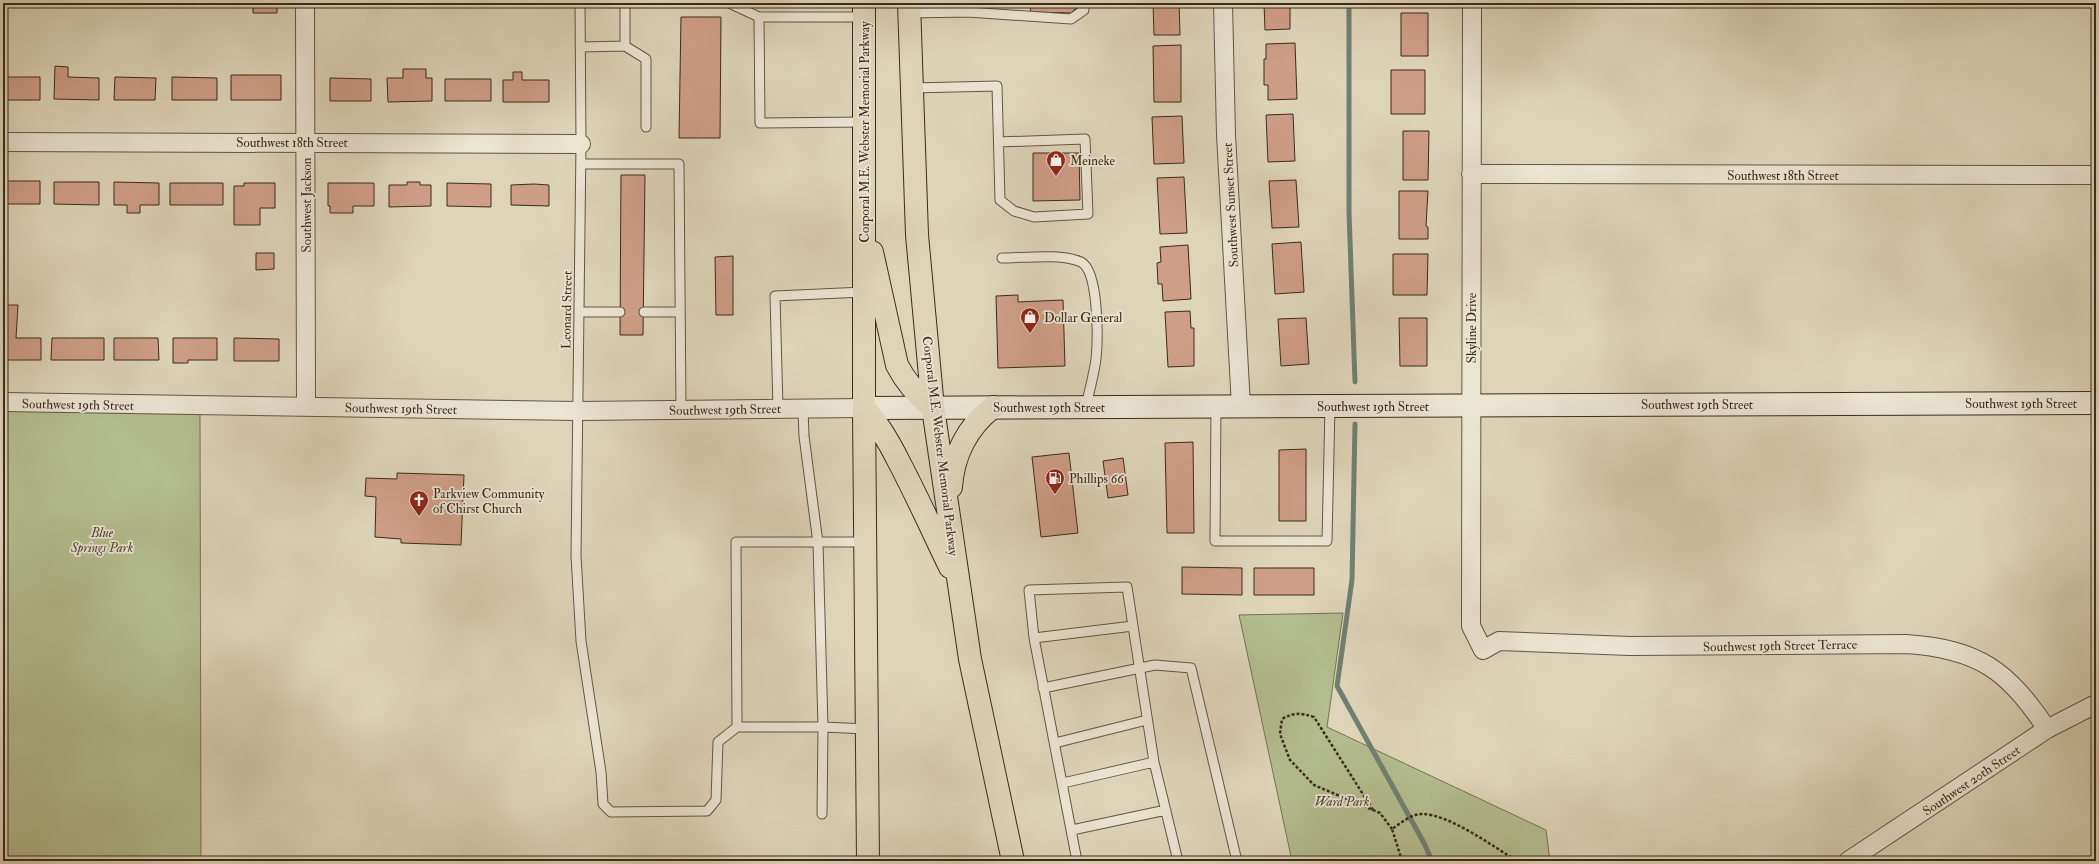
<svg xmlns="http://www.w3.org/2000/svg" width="2099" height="864" viewBox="0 0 2099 864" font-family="'IM FELL Double Pica',serif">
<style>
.green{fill:#b3bd8e;stroke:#767454}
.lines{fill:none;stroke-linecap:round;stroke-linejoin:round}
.stream{stroke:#708071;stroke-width:5}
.building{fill:#cf9e87;stroke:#3a2b1b}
.lane-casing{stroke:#635642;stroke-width:11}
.street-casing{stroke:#635642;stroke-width:20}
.secondary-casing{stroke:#3a2b1b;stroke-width:24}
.primary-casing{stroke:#3a2b1b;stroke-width:24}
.path{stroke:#3a2b1b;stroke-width:2.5;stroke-dasharray:3 2;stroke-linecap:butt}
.lane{stroke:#eae4d2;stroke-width:9}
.street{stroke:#eae4d2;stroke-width:18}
.secondary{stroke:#eae4d2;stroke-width:22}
.primary{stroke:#ded5b9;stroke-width:22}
.labels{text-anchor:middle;stroke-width:3.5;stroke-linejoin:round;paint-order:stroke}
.street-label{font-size:13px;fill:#3a2b1b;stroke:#eae4d2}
.poi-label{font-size:13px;fill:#3a2b1b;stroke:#eae4d2;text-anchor:start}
.park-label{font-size:13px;font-style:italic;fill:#524832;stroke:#eae4d2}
</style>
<rect width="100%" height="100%" fill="#ded5b9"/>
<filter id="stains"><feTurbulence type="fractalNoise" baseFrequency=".005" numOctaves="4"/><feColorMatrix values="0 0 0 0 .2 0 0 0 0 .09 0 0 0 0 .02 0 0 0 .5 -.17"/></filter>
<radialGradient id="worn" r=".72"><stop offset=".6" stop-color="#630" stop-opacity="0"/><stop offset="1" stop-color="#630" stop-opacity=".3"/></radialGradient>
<path class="green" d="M3 402 200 406 201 861H3Z
M1343 613 1327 727 1546 830 1550 861H1292L1239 615Z"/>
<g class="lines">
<path class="stream" d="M1349 3V212L1355 382
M1355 424 1352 580 1337 686 1424 843 1432 861"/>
</g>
<path class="building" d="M253 3H277V13H253Z
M1029 3H1076V8L1071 13 1031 12Z
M1153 3H1179L1180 35H1154Z
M1264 3H1290V29L1265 30Z
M1401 13H1428V56H1401Z
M681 17H721L720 138H679Z
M1295 43 1297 99 1268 100V85H1264V59H1266V44Z
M1181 45V102H1154L1153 46Z
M55 66 68 67V77L99 78V100L54 99Z
M403 69H426V78H432V101L388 102 387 78H403Z
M1391 70H1425V114H1391Z
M513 72H522V80H549V102H503V80H513Z
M231 75H281V100H231Z
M3 77H40V100H3Z
M115 77 156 78 155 100H114Z
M172 77 217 78V100H172Z
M330 78 371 79V101H330Z
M445 79H491V101H445Z
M1293 114 1295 161 1268 162 1266 115Z
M1182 116 1184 163 1154 164 1152 117Z
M1403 131H1429L1428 180H1403Z
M1033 153H1079L1080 200 1033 201Z
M621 175H645L643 335H620Z
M1184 177 1187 233 1160 234 1157 178Z
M1296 180 1299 227 1272 228 1269 181Z
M3 181H40V204H3Z
M54 182H99V205L54 204Z
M114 182 159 183V205H140V213H127V205H114Z
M407 182H420V185H431V206L389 207V185H407Z
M170 183H223V205H170Z
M244 183H275V208H260V225H234V186H244Z
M328 183H374V206H353V213H330V206H328Z
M447 183 491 184V207L447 206Z
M534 184 549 185V206L511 205V185Z
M1399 191H1428L1426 226 1428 227V239H1399Z
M1301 242 1304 292 1275 294 1272 244Z
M1188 245 1191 299 1163 301 1162 284H1158L1157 263 1161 262 1160 247Z
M256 253H274V269L256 270Z
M1393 254H1428L1427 295H1393Z
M733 256V315H716L715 257Z
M1018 295V302L1063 300 1065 366 998 368 996 296Z
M3 305H18L16 338H41V360H3Z
M1190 311 1191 328H1194V366L1168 367 1165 312Z
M1306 318 1309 364 1281 366 1278 319Z
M1399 318H1427V366H1400Z
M52 338H104V360H51Z
M114 338H158L159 360H114Z
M173 338H217V360H188V363H173Z
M234 338 279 339V361H234Z
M1193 442 1194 533H1167L1165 443Z
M1306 449V521H1279V450Z
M1069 453 1078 533 1041 537 1032 457Z
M1123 458 1128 495 1108 498 1103 461Z
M397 473 464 475 461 545 401 543V539L375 537 376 497 365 496 366 478 397 479Z
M1182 567 1242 568V595L1182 594Z
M1254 568H1314V595H1254Z"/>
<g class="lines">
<defs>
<path id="lane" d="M580 3 581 144 576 556 581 641 601 772 603 804 611 812 707 811 716 800 718 742 737 727
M729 3 759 17
M909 13 968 12 1071 19 1084 10V3
M625 46 646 59V127
M580 47 625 46V3
M912 88 997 86 1000 200 1014 211 1034 217 1088 214 1085 139 999 142
M864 122 760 123 759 17H864
M581 164H679L681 410
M1002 258C1024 258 1061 253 1081 262 1099 271 1098 340 1096 359 1094 375 1089 391 1086 407
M579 312H620
M644 312H680
M1216 406 1215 541H1327L1330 406
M778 409 775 296 864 292
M803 409 804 436 818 543 823 727 867 729
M1133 626 1154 762 1178 861
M1034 638 1133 626 1127 587 1029 590 1034 638 1077 861
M1043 688 1155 665 1191 668 1237 861
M1055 743 1147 720
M1063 783 1154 762
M822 814 823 727H737L736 542H865
M1072 830 1166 810"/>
<path id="street" d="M305 3 306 406
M1223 3 1226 135 1241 406
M1472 3 1471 626 1483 650 1499 641 1630 646 1906 644C1979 649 2007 670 2047 729
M3 142 581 144
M1471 174 2096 175
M3 402 578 411 864 408
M1848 861 2047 729 2096 704"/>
<path id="secondary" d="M864 408 2096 403"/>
<path id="primary" d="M864 3V408L868 861
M909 3 917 235 933 408 970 659 1013 861
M872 252 897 365C906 383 917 395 933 408
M864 408C879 424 889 442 899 462 917 496 933 532 950 567
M951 487C953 456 967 427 993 407"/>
</defs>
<use href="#lane" class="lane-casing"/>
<use href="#street" class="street-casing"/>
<use href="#secondary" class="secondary-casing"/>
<use href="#primary" class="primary-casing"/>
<path class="path" d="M1373 810 1314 717C1301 713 1294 712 1282 719L1280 734 1290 760 1314 785 1380 813 1392 829
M1402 861 1392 829C1401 823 1411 814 1422 814 1449 814 1494 847 1517 861"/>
<use href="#lane" class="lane"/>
<use href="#street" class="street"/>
<use href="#secondary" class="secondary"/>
<use href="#primary" class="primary"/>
</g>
<defs>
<symbol id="shop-pin" viewBox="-11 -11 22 30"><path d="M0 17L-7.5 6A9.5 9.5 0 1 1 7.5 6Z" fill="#8f2418" stroke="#eae4d2"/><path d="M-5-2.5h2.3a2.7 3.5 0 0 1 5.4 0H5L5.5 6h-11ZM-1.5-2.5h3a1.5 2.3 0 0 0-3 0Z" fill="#fff"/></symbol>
<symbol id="fuel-pin" viewBox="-11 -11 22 30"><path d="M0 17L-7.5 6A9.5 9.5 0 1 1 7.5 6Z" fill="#8f2418" stroke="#eae4d2"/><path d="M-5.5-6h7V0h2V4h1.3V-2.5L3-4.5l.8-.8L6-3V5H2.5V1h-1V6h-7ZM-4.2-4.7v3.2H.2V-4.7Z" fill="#fff"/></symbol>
<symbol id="church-pin" viewBox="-11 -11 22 30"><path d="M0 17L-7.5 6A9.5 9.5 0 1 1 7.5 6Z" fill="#8f2418" stroke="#eae4d2"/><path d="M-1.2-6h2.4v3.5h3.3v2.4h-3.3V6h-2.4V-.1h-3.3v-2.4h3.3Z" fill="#fff"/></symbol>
</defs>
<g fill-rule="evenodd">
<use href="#shop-pin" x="1045" y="149" width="22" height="30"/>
<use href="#shop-pin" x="1019" y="306" width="22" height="30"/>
<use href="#fuel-pin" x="1044" y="467" width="22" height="30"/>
<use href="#church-pin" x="408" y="489" width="22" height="30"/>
</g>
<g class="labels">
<g class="street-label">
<text transform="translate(864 132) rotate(-90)" y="5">Corporal M.E. Webster Memorial Parkway</text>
<text x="292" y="147">Southwest 18th Street</text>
<text x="1783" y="180">Southwest 18th Street</text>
<text transform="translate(306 205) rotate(-90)" y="5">Southwest Jackson</text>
<text transform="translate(1230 205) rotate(-93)" y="5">Southwest Sunset Street</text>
<text transform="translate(566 310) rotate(-89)" y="5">Leonard Street</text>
<text transform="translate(1471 328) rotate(-90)" y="5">Skyline Drive</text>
<text x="2021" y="408">Southwest 19th Street</text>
<text transform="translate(78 404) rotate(1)" y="5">Southwest 19th Street</text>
<text x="1697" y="409">Southwest 19th Street</text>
<text x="1373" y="411">Southwest 19th Street</text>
<text x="1049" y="412">Southwest 19th Street</text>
<text transform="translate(401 408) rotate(1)" y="5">Southwest 19th Street</text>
<text transform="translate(725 409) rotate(-1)" y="5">Southwest 19th Street</text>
<text transform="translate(941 446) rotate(83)" y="5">Corporal M.E. Webster Memorial Parkway</text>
<text transform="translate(1780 645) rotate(-1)" y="5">Southwest 19th Street Terrace</text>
<text transform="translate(1971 780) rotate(-34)" y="5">Southwest 20th Street</text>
</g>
<g class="poi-label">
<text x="1070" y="165">Meineke</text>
<text x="1044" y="322">Dollar General</text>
<text x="1069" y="483">Phillips 66</text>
<text x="433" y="498">Parkview Community<tspan x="433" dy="15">of Chirst Church</tspan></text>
</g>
<g class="park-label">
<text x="102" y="537">Blue<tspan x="102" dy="15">Springs Park</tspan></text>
<text x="1342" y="806">Ward Park</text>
</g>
</g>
<rect width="2099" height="864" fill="none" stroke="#ded5b9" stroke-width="16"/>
<rect x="4" y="4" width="2091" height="856" fill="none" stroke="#3a2b1b" stroke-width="2"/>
<rect x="8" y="8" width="2083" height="848" fill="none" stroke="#3a2b1b"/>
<rect width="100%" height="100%" filter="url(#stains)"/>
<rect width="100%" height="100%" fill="url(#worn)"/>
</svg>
